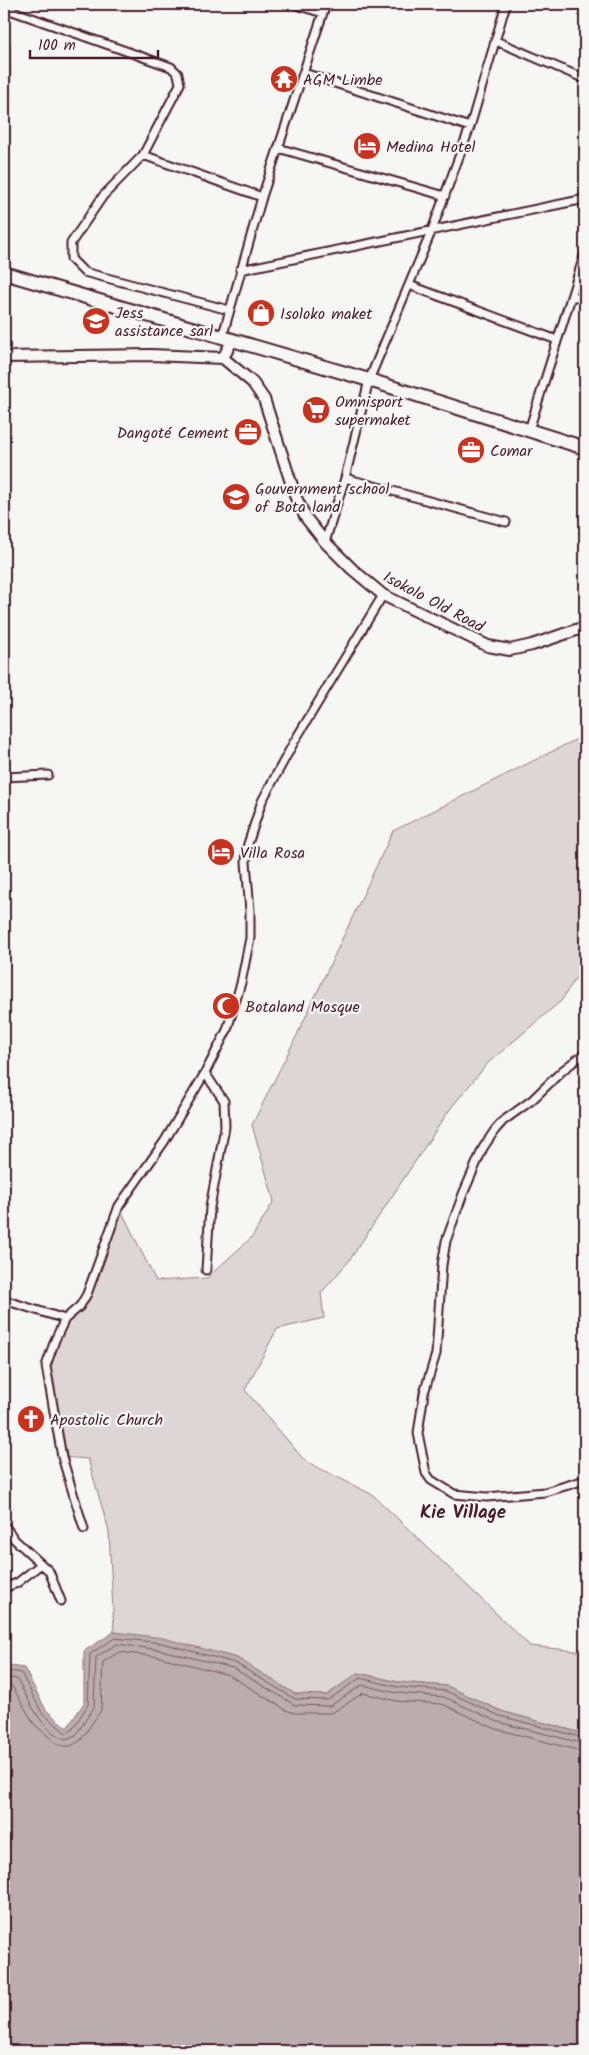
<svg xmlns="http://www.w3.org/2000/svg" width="589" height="2055" viewBox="0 0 589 2055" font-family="Kalam,sans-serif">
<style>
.green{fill:#ddd6d5;stroke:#947a80}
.water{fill:#bbadae;stroke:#8e747a}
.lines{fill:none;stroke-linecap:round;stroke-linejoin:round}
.shore{stroke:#77585f;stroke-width:1}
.street-casing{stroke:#4a1f2b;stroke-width:11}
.secondary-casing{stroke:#4a1f2b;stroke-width:14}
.highway-casing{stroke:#4a1f2b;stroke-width:16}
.street{stroke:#f6f6f2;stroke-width:7}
.secondary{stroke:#f6f6f2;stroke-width:10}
.highway{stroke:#f6f6f2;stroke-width:12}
.labels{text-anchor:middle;stroke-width:4.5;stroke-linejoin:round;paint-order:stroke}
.poi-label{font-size:16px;fill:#4a1f2b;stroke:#f6f6f2;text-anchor:start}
.street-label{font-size:16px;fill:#4a1f2b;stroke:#f6f6f2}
.quarter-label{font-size:19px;font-weight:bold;fill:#4a1f2b;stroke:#f6f6f2}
</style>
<rect width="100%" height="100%" fill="#f6f6f2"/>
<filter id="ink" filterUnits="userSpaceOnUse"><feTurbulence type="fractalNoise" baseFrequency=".02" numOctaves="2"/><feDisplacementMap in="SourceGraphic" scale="10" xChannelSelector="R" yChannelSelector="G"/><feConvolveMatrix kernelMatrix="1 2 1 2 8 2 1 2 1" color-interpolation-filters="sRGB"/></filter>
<g filter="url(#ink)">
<path class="green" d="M4 44H10L11 104H4Z
M585 735V963L561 1001 488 1063 450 1109 349 1261 321 1293 324 1318 277 1329 245 1390 305 1461 373 1495 530 1646 585 1652V1734L501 1711 447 1686 398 1682 359 1673 327 1695 295 1694 237 1658 163 1639 114 1632 109 1531 88 1459 62 1457 46 1366 74 1308 95 1282 119 1206 156 1281 207 1278 252 1237 274 1201 252 1125 297 1035 393 831Z"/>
<path class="water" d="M114 1632 163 1638 237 1658 295 1694 327 1695 358 1673 398 1682 447 1686 501 1711 585 1734V2051H4V1665L24 1668 46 1710 67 1728 84 1703V1651Z"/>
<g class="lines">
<path class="shore" d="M4 1670 21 1673 42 1713 66 1733 72 1730 88 1705 90 1654 115 1638 162 1643 235 1663 295 1699 328 1700 360 1678 398 1687 446 1691 500 1716 585 1738
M4 1677 17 1679C28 1698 42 1733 66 1739L76 1735 94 1707 96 1657 117 1644 161 1650 233 1668 295 1705 330 1706 362 1685 397 1693 444 1697 498 1722 585 1744
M4 1684 12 1686 34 1724 56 1743 63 1746H71L81 1740 101 1710 103 1662 119 1652 160 1657 229 1675 286 1710 294 1713H332L363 1693 396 1701 442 1704 496 1729 585 1752"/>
<defs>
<path id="street" d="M293 4 323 13
M4 8 171 67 178 74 180 84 143 155
M496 41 585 79
M304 73 470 127
M278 148 445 196
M240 270 585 199
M409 285 557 340
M571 297H585
M229 310 84 272 71 259V243L103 196 143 155 262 197
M222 338 262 197 326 4
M529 430 585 253
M345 478 506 522
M325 542 345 478 369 380 432 230 470 127 506 4
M4 777 48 775
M584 1054 563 1070 532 1100 503 1121 495 1130 483 1148 463 1194 446 1241 442 1265 436 1354 424 1393 418 1433 426 1473 431 1480 454 1494 487 1497 545 1492 585 1480
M205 1073 224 1101 225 1127 210 1207 206 1270
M4 1300 65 1319 80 1306 87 1294 119 1206 164 1142 205 1073 227 1030 241 983 250 938V911L246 862 247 847 262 801 294 742 383 595
M65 1319 55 1340 46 1366 62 1457 84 1529
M4 1525 15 1540 49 1571 61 1601
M4 1588 17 1583 40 1565"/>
<path id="secondary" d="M4 357 151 355 223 358 252 382 264 399 296 498 306 518 325 542 352 569 383 595 488 646 510 650 532 645 585 627
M223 358 232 341"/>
<path id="highway" d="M4 273 369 380 585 448"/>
</defs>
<use href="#street" class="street-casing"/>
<use href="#secondary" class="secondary-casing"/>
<use href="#highway" class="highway-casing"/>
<use href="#street" class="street"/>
<use href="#secondary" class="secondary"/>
<use href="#highway" class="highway"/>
</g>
</g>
<defs>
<symbol id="temple-disc" viewBox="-11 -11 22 22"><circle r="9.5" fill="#c8321e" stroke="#f6f6f2"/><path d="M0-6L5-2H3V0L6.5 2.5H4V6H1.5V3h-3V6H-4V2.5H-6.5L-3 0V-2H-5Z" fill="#fff"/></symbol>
<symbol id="hotel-disc" viewBox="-11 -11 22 22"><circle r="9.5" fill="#c8321e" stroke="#f6f6f2"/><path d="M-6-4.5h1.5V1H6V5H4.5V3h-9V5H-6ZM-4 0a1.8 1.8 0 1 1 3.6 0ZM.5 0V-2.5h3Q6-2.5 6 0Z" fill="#fff"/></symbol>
<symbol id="shop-disc" viewBox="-11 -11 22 22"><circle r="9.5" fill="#c8321e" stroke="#f6f6f2"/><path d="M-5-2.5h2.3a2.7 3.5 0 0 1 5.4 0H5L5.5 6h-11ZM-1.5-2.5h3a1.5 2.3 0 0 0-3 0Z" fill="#fff"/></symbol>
<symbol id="university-disc" viewBox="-11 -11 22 22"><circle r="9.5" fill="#c8321e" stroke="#f6f6f2"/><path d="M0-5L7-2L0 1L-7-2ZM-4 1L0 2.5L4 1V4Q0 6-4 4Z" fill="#fff"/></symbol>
<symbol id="supermarket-disc" viewBox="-11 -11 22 22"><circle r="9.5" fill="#c8321e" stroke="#f6f6f2"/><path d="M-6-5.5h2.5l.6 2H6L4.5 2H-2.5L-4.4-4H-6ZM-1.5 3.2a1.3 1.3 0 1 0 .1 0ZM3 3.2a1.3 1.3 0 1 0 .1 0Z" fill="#fff"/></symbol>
<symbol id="office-disc" viewBox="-11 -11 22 22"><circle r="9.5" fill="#c8321e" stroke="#f6f6f2"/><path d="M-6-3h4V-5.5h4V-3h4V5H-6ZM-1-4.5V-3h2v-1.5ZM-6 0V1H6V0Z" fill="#fff"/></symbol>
<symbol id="school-disc" viewBox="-11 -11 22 22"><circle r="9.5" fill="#c8321e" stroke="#f6f6f2"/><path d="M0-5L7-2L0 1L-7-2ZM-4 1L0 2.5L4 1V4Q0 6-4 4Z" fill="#fff"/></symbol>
<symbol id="mosque-disc" viewBox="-11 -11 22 22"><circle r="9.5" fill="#c8321e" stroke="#f6f6f2"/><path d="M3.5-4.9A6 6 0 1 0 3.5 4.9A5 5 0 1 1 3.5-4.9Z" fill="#fff"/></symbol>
<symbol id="church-disc" viewBox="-11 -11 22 22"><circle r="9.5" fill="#c8321e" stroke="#f6f6f2"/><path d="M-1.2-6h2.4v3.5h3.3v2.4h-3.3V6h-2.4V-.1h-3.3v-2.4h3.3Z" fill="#fff"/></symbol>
</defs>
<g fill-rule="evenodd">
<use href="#temple-disc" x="268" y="63" width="32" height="32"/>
<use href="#hotel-disc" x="351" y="130" width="32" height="32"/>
<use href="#shop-disc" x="245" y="297" width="32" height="32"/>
<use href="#university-disc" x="80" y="305" width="32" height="32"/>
<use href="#supermarket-disc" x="300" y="394" width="32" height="32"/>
<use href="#office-disc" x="232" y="416" width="32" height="32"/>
<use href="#office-disc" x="455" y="434" width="32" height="32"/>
<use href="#school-disc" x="220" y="481" width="32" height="32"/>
<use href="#hotel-disc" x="205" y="836" width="32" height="32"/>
<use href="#mosque-disc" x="210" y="990" width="32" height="32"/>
<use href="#church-disc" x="15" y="1403" width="32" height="32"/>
</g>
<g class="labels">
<g class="poi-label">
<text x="303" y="85">AGM Limbe</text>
<text x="386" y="152">Medina Hotel</text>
<text x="115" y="318">Jess<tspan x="115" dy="18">assistance sarl</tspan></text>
<text x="280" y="319">Isoloko maket</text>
<text x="335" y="407">Omnisport<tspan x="335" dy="18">supermaket</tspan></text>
<text x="229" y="438" text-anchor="end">Dangoté Cement</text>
<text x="490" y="456">Comar</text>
<text x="255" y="494">Gouvernment school<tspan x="255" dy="18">of Bota land</tspan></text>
<text x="240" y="858">Villa Rosa</text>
<text x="245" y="1012">Botaland Mosque</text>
<text x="50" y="1425">Apostolic Church</text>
</g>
<g class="street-label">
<text transform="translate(434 601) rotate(28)" y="6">Isokolo Old Road</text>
</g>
<g class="quarter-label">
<text x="463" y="1518">Kie Village</text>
</g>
</g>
<rect width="589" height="2055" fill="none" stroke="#f6f6f2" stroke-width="20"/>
<rect x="10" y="10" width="569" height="2035" fill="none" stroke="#4a1f2b" stroke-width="2" filter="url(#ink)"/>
<path d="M30 50v8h128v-8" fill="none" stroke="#4a1f2b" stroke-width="2.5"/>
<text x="38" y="50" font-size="15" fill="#4a1f2b" stroke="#f6f6f2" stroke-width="4" paint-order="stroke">100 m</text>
</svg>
